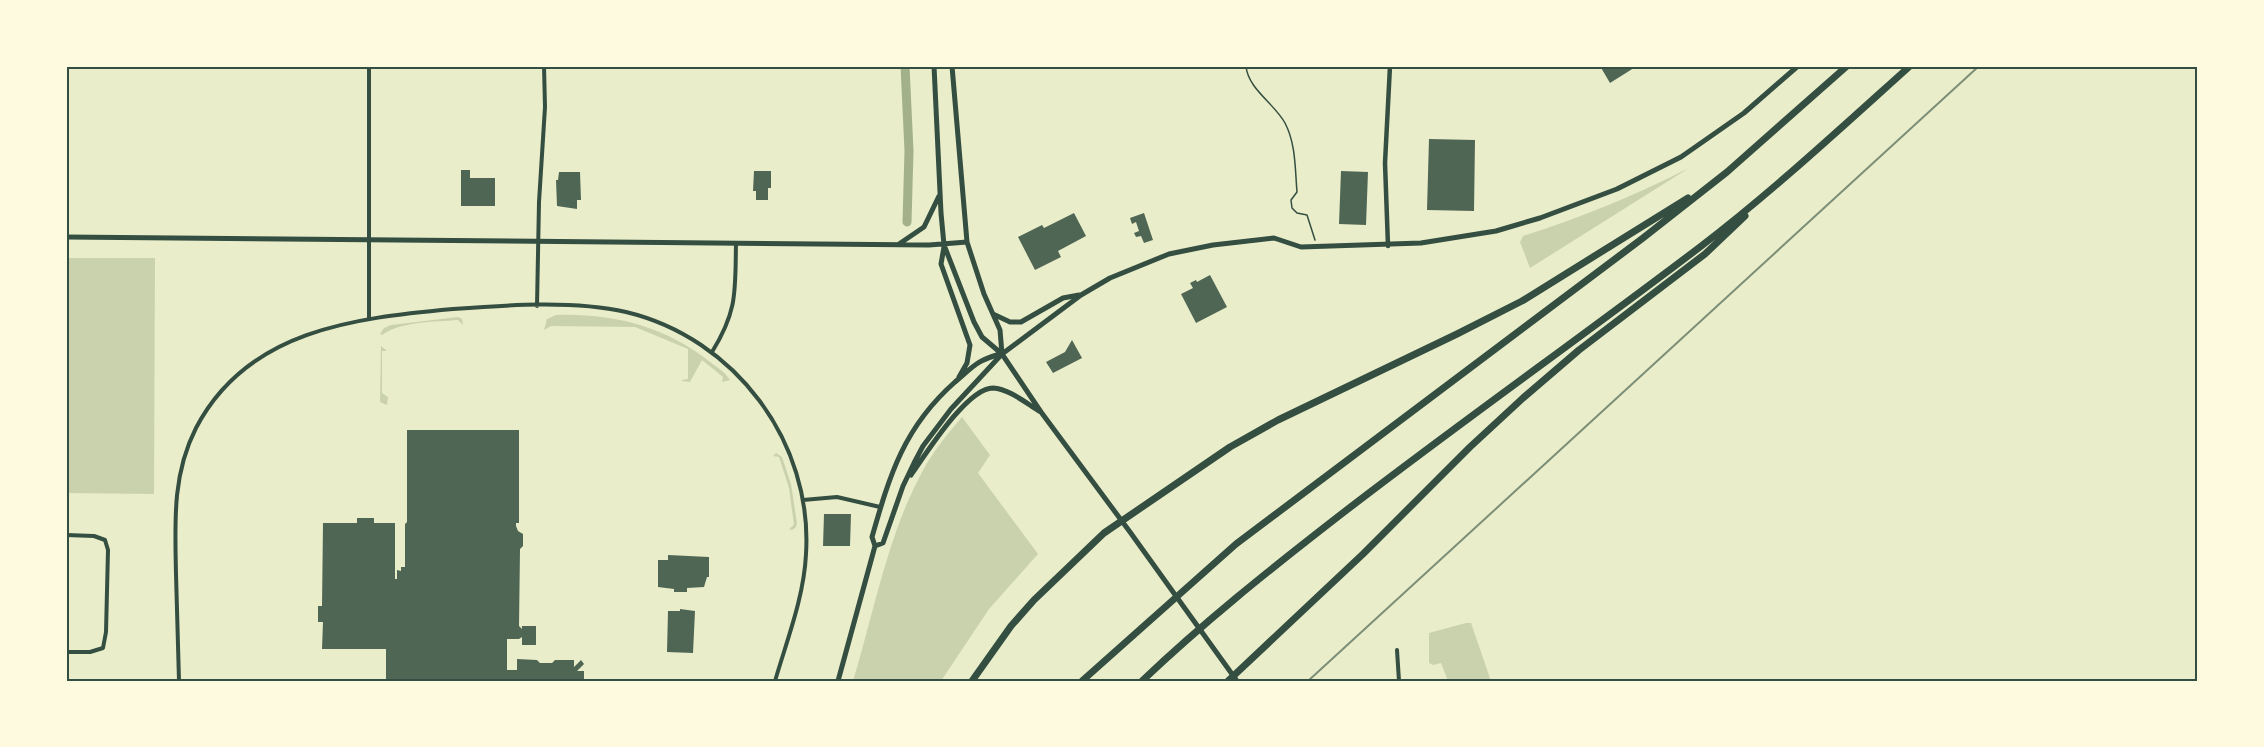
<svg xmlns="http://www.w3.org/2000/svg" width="2264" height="747" viewBox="0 0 2264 747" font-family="'DejaVu Sans',sans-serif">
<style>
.green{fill:#cad2ad}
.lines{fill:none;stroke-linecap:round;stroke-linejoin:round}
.canal{stroke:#a3b18a;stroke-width:9}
.building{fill:#4f6655}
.path{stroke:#344e41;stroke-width:1.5}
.minor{stroke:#344e41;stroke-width:4}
.tertiary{stroke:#344e41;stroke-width:4.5}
.secondary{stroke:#344e41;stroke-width:5}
.motorway{stroke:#344e41;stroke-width:7}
.rail{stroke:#7c8e77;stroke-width:2}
.neatline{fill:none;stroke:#344e41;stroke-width:2}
</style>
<rect width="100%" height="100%" fill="#e9edc9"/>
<path class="green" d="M1689 168 1530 268 1520 242 1523 236C1583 217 1633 196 1689 168Z
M66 258H155L154 494 66 493Z
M556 315C612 313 665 326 710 362 717 367 726 373 730 380L722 382 723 377 702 360 690 382 682 381V380L688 379V349L635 327 551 326 544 330 547 319Z
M458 317 462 319 463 325 458 320C434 322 402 321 382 335L380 334 384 328 391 325Z
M381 346 387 351H382V393L388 397 387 405 380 402Z
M962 417 990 455 978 473 1038 554 989 609 941 681H853C875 609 888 531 926 465 936 448 949 432 962 417Z
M776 453 782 457 791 484 797 523 796 527 792 530 789 529 794 525 789 488 779 457 773 456Z
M1466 623H1471L1491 681H1448L1441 663 1433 665 1429 663V633Z"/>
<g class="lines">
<path class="canal" d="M905 66 909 151 907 222"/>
</g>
<path class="building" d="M1600 66H1637L1610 83Z
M1429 139 1475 140 1474 211 1427 210Z
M461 170H470V178H495V206H461Z
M754 171H771V188H768V200H756V191H753Z
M1341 171 1368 172 1366 225 1339 224Z
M559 172H580L581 200H577V209L557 206 556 180H558Z
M1074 213 1086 236 1058 251 1061 257 1035 270 1018 237 1042 225 1044 228Z
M1144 213 1153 240 1144 243 1141 236 1136 237 1134 233 1139 231 1136 222 1132 224 1130 218Z
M1210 275 1227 307 1196 323 1181 294 1193 288 1190 283 1196 280 1197 282Z
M1072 340 1082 358 1053 373 1046 362 1065 352Z
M407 430H519V523H516V526L518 531 523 534V546L520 549 519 626 522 629V626H536V645H522V637L519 639H507V670H517V659L537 660 540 663H552L555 660H574V667L581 660 584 664 577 671H584V681H386V649H322L323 622H318V606H322L323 523H357V518H374V523H395V579H397V570L401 571V567H405V524L407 522Z
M824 514H851L850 546H823Z
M668 555 709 557V577H707L704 587 687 588V592H674V589L658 587V560H668Z
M680 609 695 611 693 653 667 652 668 611H680Z"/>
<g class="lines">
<path class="path" d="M1246 66C1248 89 1274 103 1285 123 1296 144 1295 169 1297 192L1291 200 1292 208 1297 213 1307 215 1315 240"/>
<path class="minor" d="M537 306 539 202 545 107 544 66
M369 319V66
M712 352C738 310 735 291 736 243
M803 500 837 497 880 507
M66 535 94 536 105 540 108 550 106 632 103 648 90 652H66
M1397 650 1399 681
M179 681C178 645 177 609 176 574 175 523 172 475 196 428 247 330 354 318 453 309 506 305 574 300 626 312 735 338 813 442 806 554 804 597 787 640 775 681"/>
<path class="tertiary" d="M1388 246 1385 163 1390 66"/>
<path class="secondary" d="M934 66 941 213 944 245 974 322 982 337 1002 354 1041 412 1130 532 1237 681
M952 66 967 242 984 294 1000 330 1002 354
M66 237 929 245 967 242
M899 244 924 227 939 196
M944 247 941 264 970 345 967 363 959 377
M993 314 1010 322H1021L1063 298 1079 295
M911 475C926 454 967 388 993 388 1009 389 1026 403 1039 411
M875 546 883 543 903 486 914 463 923 446 951 409 1002 354 1081 295 1110 278 1169 254 1213 245 1274 238 1301 247 1421 243 1496 231 1540 218 1617 189 1681 157 1744 113 1798 66
M838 681 875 546 872 537C890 474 904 427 955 382 974 366 976 361 1000 354"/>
<path class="motorway" d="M972 681 1011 626 1034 600 1104 533 1230 447 1278 420 1457 334 1522 301 1688 198
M1082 681 1236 544 1643 238 1727 172 1847 66
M1142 681C1203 623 1268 571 1335 519 1455 426 1579 339 1700 247 1773 191 1841 128 1910 66
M1228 681 1363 554 1470 447 1523 398 1579 350 1705 254 1745 216"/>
<path class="rail" d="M1308 681 1979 66"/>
</g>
<rect width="2264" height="747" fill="none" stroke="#fefae0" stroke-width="135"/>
<rect x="68" y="68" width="2128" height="612" class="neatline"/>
</svg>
